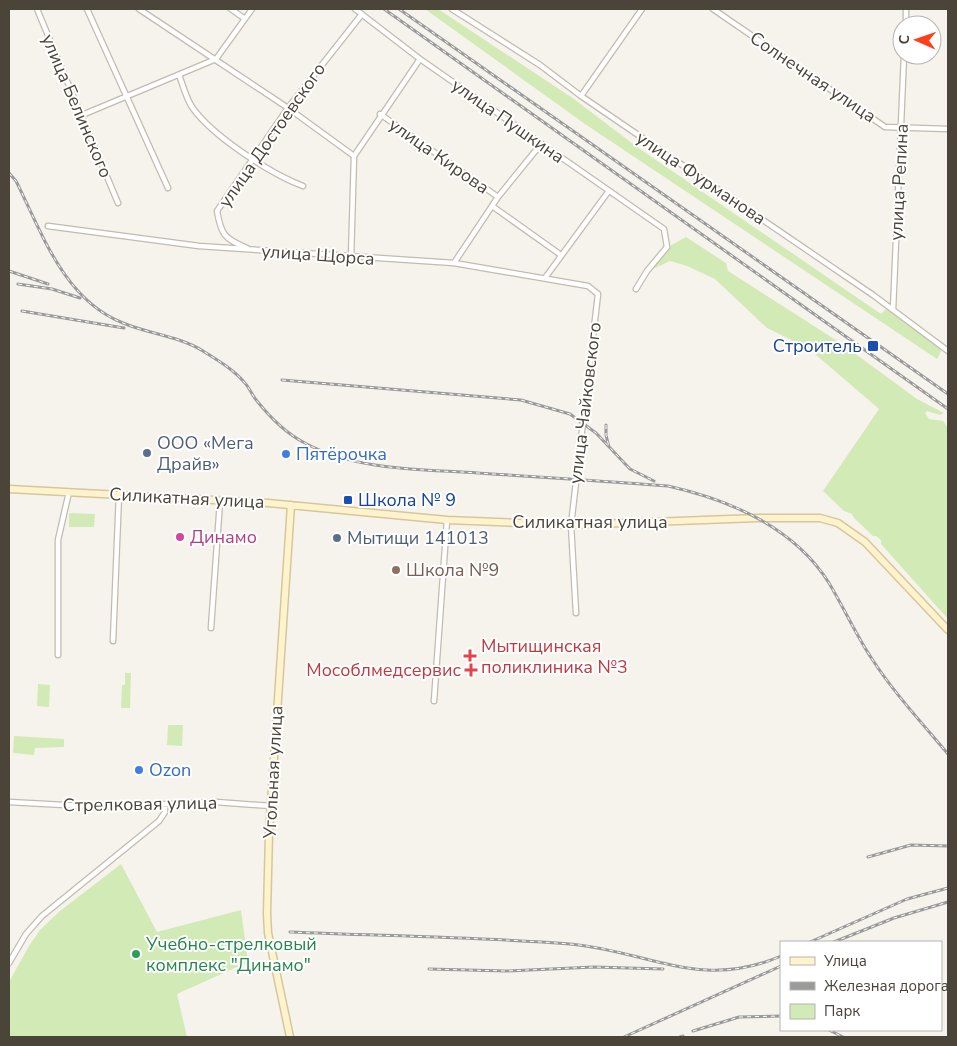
<svg xmlns="http://www.w3.org/2000/svg" width="957" height="1046" viewBox="0 0 957 1046" font-family="'Nunito Sans',sans-serif">
<style>
.green{fill:#d2eab5}
.lines{fill:none;stroke-linecap:round;stroke-linejoin:round}
.street-casing{stroke:#c2bbae;stroke-width:7}
.secondary-casing{stroke:#d6c79b;stroke-width:9}
.street{stroke:#fff;stroke-width:4.5}
.secondary{stroke:#fff3cd;stroke-width:6}
.rail-casing{stroke:#9a9a9a;stroke-width:3}
.rail{stroke:#fff;stroke-width:1;stroke-dasharray:4;stroke-linecap:butt}
.transit-dot{fill:#1a4fb4;stroke:#fff;stroke-width:2}
.service-dot{fill:#5c6f8a;stroke:#fff;stroke-width:2}
.shop-dot{fill:#3f7fe0;stroke:#fff;stroke-width:2}
.hotel-dot{fill:#d1479c;stroke:#fff;stroke-width:2}
.education-dot{fill:#8d6e63;stroke:#fff;stroke-width:2}
.health-dot{fill:#e0444e;stroke:#fff;stroke-width:2}
.leisure-dot{fill:#2e9e5b;stroke:#fff;stroke-width:2}
.labels{text-anchor:middle;stroke-width:4;stroke-linejoin:round;paint-order:stroke}
.street-label{font-size:18px;fill:#4b4439;stroke:#fff}
.transit-label{font-size:18px;fill:#164399;stroke:#fff;text-anchor:end}
.service-label{font-size:18px;fill:#4e5e75;stroke:#fff;text-anchor:start}
.shop-label{font-size:18px;fill:#366cbe;stroke:#fff;text-anchor:start}
.hotel-label{font-size:18px;fill:#b23c85;stroke:#fff;text-anchor:start}
.education-label{font-size:18px;fill:#785e54;stroke:#fff;text-anchor:start}
.health-label{font-size:18px;fill:#be3a42;stroke:#fff;text-anchor:start}
.leisure-label{font-size:18px;fill:#27864d;stroke:#fff;text-anchor:start}
</style>
<rect width="100%" height="100%" fill="#f6f3ec"/>
<path class="green" d="M425 9H438L574 99 637 147 881 314 886 309 940 348 941 351 937 359 585 124Z
M686 237 726 263 728 271 842 344 917 399 944 413 940 415 927 411 925 413 929 419 943 421 948 428V619L881 544V540L876 536H873L854 518 852 514 844 511 823 491 879 409 808 348 767 328 715 279 687 266 670 261 653 269 652 266 668 247Z
M69 513 95 514 94 527H69Z
M125 673H131L130 708H121L122 685H125Z
M38 684 50 685 49 707 37 706Z
M168 725H183L182 746 167 745Z
M14 736 64 739V747L35 748 34 755 13 753Z
M121 864 157 932 241 910 248 962 177 994 187 1037H9V982L29 946 40 930 60 911Z"/>
<g class="lines">
<defs>
<path id="street" d="M37 9 118 203
M87 9 168 188
M139 9 288 108 354 156
M231 9 245 19
M355 9 420 59 664 229 667 247 647 271 636 289
M452 9 540 65 581 96 873 295 948 351
M713 9 885 127 948 129
M906 25V9
M179 75C183 85 186 98 192 107 212 136 271 174 303 186
M581 96 642 9
M380 114 498 197
M82 115 216 59 252 9
M492 206 561 255
M48 226 199 246 454 263 588 286 598 294 571 525 576 613
M247 248C224 239 221 234 217 211L288 108 362 14
M351 258 354 156 420 59
M454 263 498 197 541 144
M545 278 608 192
M893 310 904 55
M211 628 220 501
M113 641 119 494
M58 655V540L69 492
M434 701 447 520
M9 802 101 807 216 802 271 806
M9 963 26 934 42 916 159 821 165 812V805"/>
<path id="secondary" d="M9 489 268 503 447 520 571 525 757 518H820L838 523 865 542 948 630
M290 1037 268 933 267 914 269 833 291 505"/>
</defs>
<use href="#street" class="street-casing"/>
<use href="#secondary" class="secondary-casing"/>
<use href="#street" class="street"/>
<use href="#secondary" class="secondary"/>
<defs>
<path id="rail" d="M384 9 948 409
M399 9 948 394
M9 173 16 181C42 233 64 300 123 323 149 334 179 336 203 351 217 360 233 369 244 382 249 387 252 395 257 401 269 416 286 433 303 442 355 471 420 469 478 473 541 477 605 481 668 486 730 500 794 527 829 583 844 608 856 635 872 659 894 693 922 723 948 754
M9 271 48 284
M18 284 52 289 80 298
M22 311 124 328
M282 380 521 400 570 414 596 433 630 469 654 481
M606 425V435L609 447
M868 857 911 845 948 846
M290 932C383 936 477 937 570 944 648 951 701 991 781 956
M810 942 907 899 948 888
M834 942 894 918 948 902
M429 969 506 971 594 967 663 969
M829 1030 843 1037
M693 1031 739 1017 781 1016
M624 1037 781 966
M680 1037 683 1036"/>
</defs>
<use href="#rail" class="rail-casing"/>
<use href="#rail" class="rail"/>
</g>
<g class="transit-dot">
<rect x="867" y="340" width="12" height="12" rx="2.5"/>
<rect x="343" y="495" width="10" height="10" rx="2.5"/>
</g>
<g class="service-dot">
<circle cx="147" cy="453" r="5"/>
<circle cx="337" cy="538" r="5"/>
</g>
<g class="shop-dot">
<circle cx="286" cy="454" r="5"/>
<circle cx="139" cy="770" r="5"/>
</g>
<circle class="hotel-dot" cx="180" cy="537" r="5"/>
<circle class="education-dot" cx="396" cy="570" r="5"/>
<g class="health-dot">
<path d="M467.5 648.5h5v5h5v5h-5v5h-5v-5h-5v-5h5z"/>
<path d="M468.5 662.5h5v5h5v5h-5v5h-5v-5h-5v-5h5z"/>
</g>
<circle class="leisure-dot" cx="136" cy="954" r="5"/>
<g class="labels">
<g class="street-label">
<text transform="translate(813 77) rotate(34)" y="6">Солнечная улица</text>
<text transform="translate(77 106) rotate(67)" y="6">улица Белинского</text>
<text transform="translate(508 121) rotate(35)" y="6">улица Пушкина</text>
<text transform="translate(272 135) rotate(-55)" y="6">улица Достоевского</text>
<text transform="translate(439 156) rotate(35)" y="6">улица Кирова</text>
<text transform="translate(701 178) rotate(34)" y="6">улица Фурманова</text>
<text transform="translate(899 182) rotate(-87)" y="6">улица Репина</text>
<text transform="translate(318 255) rotate(4)" y="6">улица Щорса</text>
<text transform="translate(585 403) rotate(-83)" y="6">улица Чайковского</text>
<text transform="translate(187 498) rotate(3)" y="6">Силикатная улица</text>
<text x="590" y="528">Силикатная улица</text>
<text transform="translate(273 772) rotate(-87)" y="6">Угольная улица</text>
<text transform="translate(140 804) rotate(-1)" y="6">Стрелковая улица</text>
</g>
<g class="transit-label">
<text x="862" y="352">Строитель</text>
<text x="358" y="506" text-anchor="start">Школа № 9</text>
</g>
<g class="service-label">
<text x="157" y="449">ООО «Мега<tspan x="157" dy="21">Драйв»</tspan></text>
<text x="347" y="544">Мытищи 141013</text>
</g>
<g class="shop-label">
<text x="296" y="460">Пятёрочка</text>
<text x="149" y="776">Ozon</text>
</g>
<g class="hotel-label">
<text x="190" y="543">Динамо</text>
</g>
<g class="education-label">
<text x="406" y="576">Школа №9</text>
</g>
<g class="health-label">
<text x="481" y="652">Мытищинская<tspan x="481" dy="21">поликлиника №3</tspan></text>
<text x="461" y="676" text-anchor="end">Мособлмедсервис</text>
</g>
<g class="leisure-label">
<text x="146" y="950">Учебно-стрелковый<tspan x="146" dy="21">комплекс "Динамо"</tspan></text>
</g>
</g>
<rect width="957" height="1046" fill="none" stroke="#4b4439" stroke-width="20"/>
<rect x="780" y="941" width="162" height="90" fill="#ffffff" stroke="#b7b4b0"/>
<rect x="790" y="957" width="25" height="8" fill="#fff3cd" stroke="#b7b4b0"/>
<text x="824" y="966" font-size="15" fill="#4b4439">Улица</text>
<rect x="790" y="982" width="25" height="8" fill="#9a9a9a" stroke="#b7b4b0"/>
<text x="824" y="991" font-size="15" fill="#4b4439">Железная дорога</text>
<rect x="790" y="1004" width="25" height="15" fill="#d2eab5" stroke="#b7b4b0"/>
<text x="824" y="1016" font-size="15" fill="#4b4439">Парк</text>
<g transform="translate(917 40) rotate(272)"><circle r="24" fill="#ffffff" stroke="#b7b4b0"/>
<path d="M0-4L9 19L0 12L-9 19Z" fill="#fc3f1d"/>
<text y="-8" font-size="14" font-weight="bold" text-anchor="middle" fill="#4b4439">С</text>
</g>
</svg>
